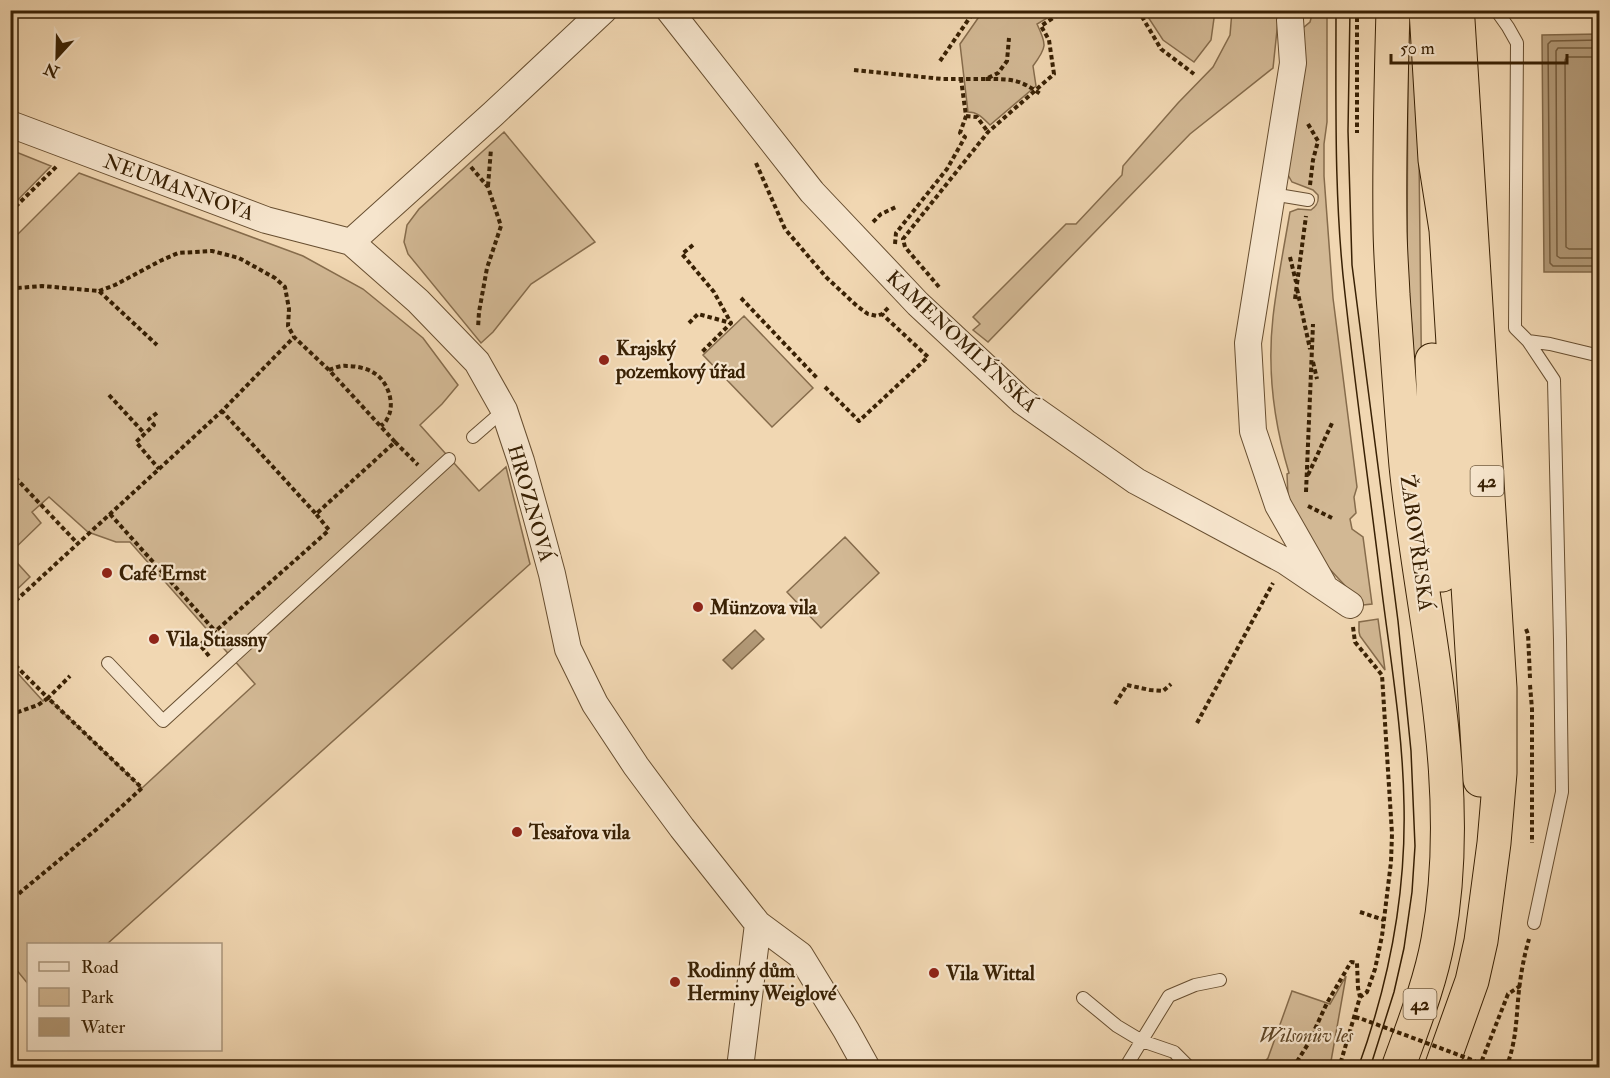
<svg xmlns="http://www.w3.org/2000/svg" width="1610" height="1078" viewBox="0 0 1610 1078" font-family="'IM FELL Double Pica',serif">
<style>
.green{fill:#d2b894;stroke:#866c4c;stroke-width:1.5}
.water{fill:#b29977;stroke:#826949;stroke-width:1.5}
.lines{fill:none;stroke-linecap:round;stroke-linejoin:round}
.shore{stroke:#765d3e;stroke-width:1.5}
.service-casing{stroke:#674e30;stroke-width:14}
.minor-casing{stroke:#674e30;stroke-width:28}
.trunk-casing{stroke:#392104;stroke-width:35}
.path{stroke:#392104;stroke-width:4;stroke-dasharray:4.5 3;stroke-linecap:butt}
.service{stroke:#f6e5cd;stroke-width:12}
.minor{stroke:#f6e5cd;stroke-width:26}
.trunk{stroke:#f1d7b2;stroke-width:33}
.tram{stroke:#392104;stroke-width:1.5}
.path-bridge{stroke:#392104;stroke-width:4;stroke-dasharray:4.5 3;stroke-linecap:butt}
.poi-dot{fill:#8f2418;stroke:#f6e5cd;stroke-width:2}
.labels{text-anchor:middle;stroke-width:4.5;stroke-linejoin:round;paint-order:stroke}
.shield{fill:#f6e5cd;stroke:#725c40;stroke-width:1.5}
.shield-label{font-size:18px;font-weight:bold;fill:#392104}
.street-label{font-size:20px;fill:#392104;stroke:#f6e5cd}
.poi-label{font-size:20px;font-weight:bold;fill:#392104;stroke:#f6e5cd;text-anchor:start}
.park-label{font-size:20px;font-style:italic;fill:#5f4728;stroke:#f6e5cd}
</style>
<rect width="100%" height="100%" fill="#f1d7b2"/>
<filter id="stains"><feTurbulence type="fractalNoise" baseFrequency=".00333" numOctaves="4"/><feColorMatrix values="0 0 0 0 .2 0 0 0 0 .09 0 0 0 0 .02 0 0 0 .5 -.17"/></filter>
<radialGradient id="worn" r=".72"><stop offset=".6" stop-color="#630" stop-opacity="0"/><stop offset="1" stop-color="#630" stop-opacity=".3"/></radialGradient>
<path class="green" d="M983 11H1059L1037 24C1047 45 1047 47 1033 66L1036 86 990 125C983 118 978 112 968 112L960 44Z
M1157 11H1215L1211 40 1194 62 1163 40 1148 17Z
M1232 11H1279L1273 68 1190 134 988 342 973 330 980 324 973 317 1066 224H1076L1122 175 1123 166 1129 159 1178 103 1213 67 1230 35Z
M1313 11H1327V122L1324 144V176L1333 298 1357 487 1354 497 1356 513 1350 519 1352 529 1363 537 1372 604 1363 605 1325 564 1308 539 1288 496 1287 474 1289 473C1274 423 1267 370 1273 317 1277 282 1284 247 1290 212L1298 209 1311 210C1317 206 1319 202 1318 195L1313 190 1292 182 1288 175V167L1303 28 1310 22Z
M1410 11 1419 157 1422 413 1418 414 1407 262 1408 49Z
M504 132 595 242 531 284 493 332 481 343 408 254 404 242 407 225 419 209Z
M11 150 51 166 11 207Z
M79 173 303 256 363 289 423 338 458 385 442 404 420 425 479 491 506 467 530 564 107 944H28V984L11 963V666L43 701 48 698 142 788 255 684 130 542H116L88 532 49 497 32 512 41 523 11 552V241Z
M744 316 813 388 772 427 703 355Z
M845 537 879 573 821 628 787 592Z
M10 555 30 577 11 595H10Z
M1378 619 1385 670 1360 636 1359 632V622Z
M1346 976 1330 1067H1260L1268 1058 1292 991 1330 1004Z"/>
<path class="water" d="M1599 34V272H1544L1542 35Z
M755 630 764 639 732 669 723 660Z"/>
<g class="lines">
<path class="shore" d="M1600 40 1551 41 1548 44 1550 263 1553 266H1600
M1600 48H1558L1556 51 1557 256 1560 258H1600
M1600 57H1567L1565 60 1566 247 1569 249H1600"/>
<defs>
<path id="service" d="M1496 10 1508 27 1517 43 1515 328 1528 341 1554 380 1560 640 1562 792 1534 923
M1272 194 1308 200
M1528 341 1550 344 1600 356
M473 437 504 410
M108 663 163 721 449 459
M1083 998 1117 1026 1142 1041 1174 1052 1190 1068
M1125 1068 1169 996 1195 985 1220 980"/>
<path id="minor" d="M669 10 812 192 918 304 1022 401 1136 481 1285 561 1350 605
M1290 20 1293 63 1248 343 1253 431 1278 505 1323 584
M10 124 266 220 351 242 418 301 477 362 504 410 521 461 536 515 552 574 568 649 595 704 636 766 682 828 758 924 800 955 846 1030 867 1068
M351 242 493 114 604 10
M740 1068 758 924"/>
<path id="trunk" d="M1393 10C1391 82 1389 153 1390 225 1390 248 1392 271 1393 295 1397 352 1401 409 1406 466 1422 624 1467 781 1438 940 1430 984 1413 1026 1398 1068
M1426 10 1435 160 1446 230 1480 780
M1432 360 1439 537 1442 575
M1441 1068 1472 981 1481 941 1494 843 1500 773V688L1458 20"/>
</defs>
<use href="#service" class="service-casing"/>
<use href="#minor" class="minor-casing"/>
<use href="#trunk" class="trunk-casing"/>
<path class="path" d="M1138 10 1161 49 1194 74
M1357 10V133
M940 61 975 10
M854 70 942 79H986L998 73 1007 61 1009 38
M966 116 977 117 988 132
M1308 124 1318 141 1313 160 1310 185
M756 163 785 229 826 277 857 306 868 314 877 316 882 314 890 306
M471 167 488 187 501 226 487 268 479 312 478 328
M488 186 491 149
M10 212 57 166
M873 222 881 214 896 207
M895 244 896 233 947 169 965 137 960 133 966 116 961 79
M693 245 682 254 714 292 731 323 702 352
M1290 257 1296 282
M939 287 905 247 903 239 988 132 1054 74 1049 40 1041 26 1065 10
M1297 289 1310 349
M10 290 17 288 42 286 99 291 157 345
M99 291 115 285 160 261 178 253 212 251 239 258 275 278 285 287 289 309 288 326 294 337 329 370 395 442 316 514 222 411
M741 298 817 378
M1295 299 1306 216
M689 323 698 314 731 323
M1313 362 1317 379
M329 370C335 368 341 365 347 366 355 366 367 368 374 373 388 381 396 405 387 419 386 422 383 424 381 426
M825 387 859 421 928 357 882 314
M109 395 144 433
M157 413 149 419 154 425 136 442 159 469
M395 442 418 465
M10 472 78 544
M1308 475 1333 421
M1306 492 1313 324
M1308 506 1332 518
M110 514 216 632
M10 606 222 411 294 337
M1353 627 1355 642 1382 675 1392 834 1391 862 1382 936 1375 969 1367 992 1360 997
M1526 629 1528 634 1530 678
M209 656 200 645 329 530 316 514
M10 660 48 698 70 676
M1530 685 1532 709V843
M1115 704 1127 685 1150 690 1163 691 1171 684
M10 715 38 705 48 698 142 788 98 828 23 890 10 902
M1197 723 1273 583
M1360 912 1384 920
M1355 1017 1362 1019
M1293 1068 1308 1044 1327 1003 1351 962 1357 963 1358 988 1360 997 1339 1068
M1479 1068 1508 994 1520 986
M1506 1068C1517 1040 1516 1018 1519 990 1521 973 1524 956 1529 939"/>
<use href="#service" class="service"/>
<use href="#minor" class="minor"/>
<use href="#trunk" class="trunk"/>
<path class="tram" d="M1336 10C1336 105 1334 200 1345 294 1356 394 1370 493 1382 592 1391 663 1403 734 1404 805 1406 895 1389 983 1358 1068
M1350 10 1348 131 1352 265 1398 621 1411 751 1415 846 1412 892 1404 948 1394 992 1370 1068"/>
<path class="path-bridge" d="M986 79C1013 79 1019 79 1042 95
M1362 1019 1475 1061"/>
</g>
<g class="poi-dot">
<circle cx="604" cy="360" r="6"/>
<circle cx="107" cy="573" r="6"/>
<circle cx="698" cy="607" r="6"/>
<circle cx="154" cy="639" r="6"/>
<circle cx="517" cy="832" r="6"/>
<circle cx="934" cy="973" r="6"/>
<circle cx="675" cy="982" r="6"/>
</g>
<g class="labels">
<g class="shield">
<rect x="1470.5" y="466" width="33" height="30" rx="4.5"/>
<rect x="1403.5" y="989" width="33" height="30" rx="4.5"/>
</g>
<g class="shield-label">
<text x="1487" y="487">42</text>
<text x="1420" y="1010">42</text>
</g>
<g class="street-label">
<text transform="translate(179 187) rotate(20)" y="7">NEUMANNOVA</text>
<text transform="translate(962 341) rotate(43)" y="7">KAMENOMLÝNSKÁ</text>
<text transform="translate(531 503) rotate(74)" y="7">HROZNOVÁ</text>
<text transform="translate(1417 543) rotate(82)" y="7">ŽABOVŘESKÁ</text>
</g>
<g class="poi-label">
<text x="616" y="355">Krajský<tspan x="616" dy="23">pozemkový úřad</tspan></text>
<text x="119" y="580">Café Ernst</text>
<text x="710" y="614">Münzova vila</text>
<text x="166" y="646">Vila Stiassny</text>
<text x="529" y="839">Tesařova vila</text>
<text x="687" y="977">Rodinný dům<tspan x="687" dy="23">Herminy Weiglové</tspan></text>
<text x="946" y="980">Vila Wittal</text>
</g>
<g class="park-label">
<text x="1306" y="1042">Wilsonův les</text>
</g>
</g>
<rect width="1610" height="1078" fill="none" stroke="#f1d7b2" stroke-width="36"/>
<rect x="12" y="12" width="1586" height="1054" fill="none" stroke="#392104" stroke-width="3"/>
<rect x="18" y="18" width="1574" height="1042" fill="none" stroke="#392104" stroke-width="1.5"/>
<rect x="27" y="943" width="195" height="108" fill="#f6e5cd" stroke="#aa977d" stroke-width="1.5"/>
<rect x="39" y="962" width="30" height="9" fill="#f6e5cd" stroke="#aa977d" stroke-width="1.5"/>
<text x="81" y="973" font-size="18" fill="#392104">Road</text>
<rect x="39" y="988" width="30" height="18" fill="#d2b894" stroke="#aa977d" stroke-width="1.5"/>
<text x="81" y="1003" font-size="18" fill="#392104">Park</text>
<rect x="39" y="1018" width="30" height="18" fill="#b29977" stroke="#aa977d" stroke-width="1.5"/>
<text x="81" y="1033" font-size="18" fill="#392104">Water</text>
<g transform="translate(57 57) rotate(202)" stroke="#f6e5cd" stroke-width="4.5" paint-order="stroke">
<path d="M0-4.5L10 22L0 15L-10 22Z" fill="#392104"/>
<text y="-9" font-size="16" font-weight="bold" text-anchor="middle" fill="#392104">N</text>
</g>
<path d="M1391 54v9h176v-9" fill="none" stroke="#392104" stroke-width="3"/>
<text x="1400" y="54" font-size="18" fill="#392104" stroke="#f6e5cd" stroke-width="4.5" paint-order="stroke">50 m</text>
<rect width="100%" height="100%" filter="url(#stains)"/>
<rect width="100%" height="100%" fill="url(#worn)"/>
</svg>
